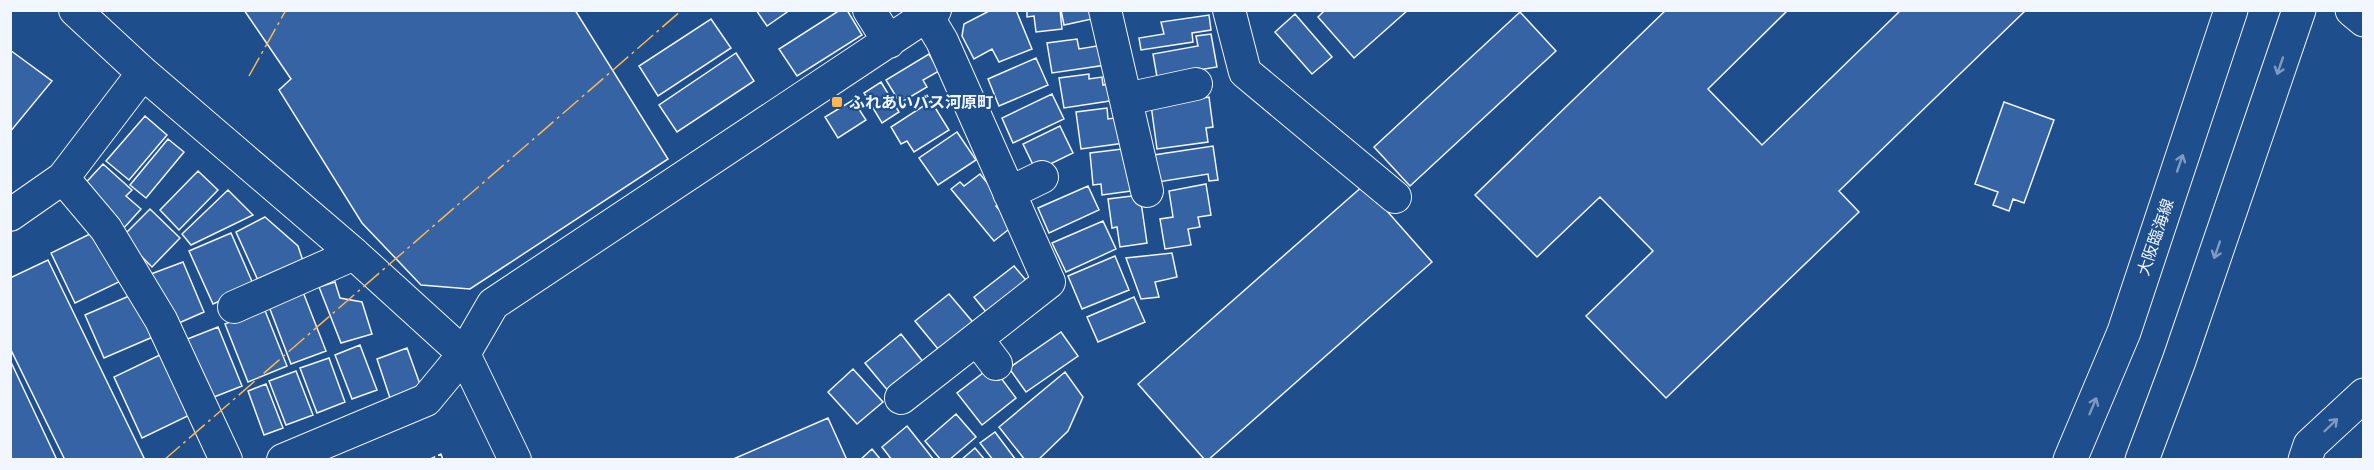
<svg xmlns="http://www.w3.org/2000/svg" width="2374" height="470" viewBox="0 0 2374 470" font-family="'Times New Roman','Noto Sans JP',serif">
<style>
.building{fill:#3563a3;stroke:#f2f6ff;stroke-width:1.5}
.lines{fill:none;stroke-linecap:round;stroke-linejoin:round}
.street-casing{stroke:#f2f6ff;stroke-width:34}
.secondary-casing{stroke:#f2f6ff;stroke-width:35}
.primary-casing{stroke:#f2f6ff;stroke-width:35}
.highway-casing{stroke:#f2f6ff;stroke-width:35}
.street{stroke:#1f4e8c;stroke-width:32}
.secondary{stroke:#1f4e8c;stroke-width:33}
.primary{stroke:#1f4e8c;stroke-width:33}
.highway{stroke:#1f4e8c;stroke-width:33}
.fence{stroke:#f2f6ff;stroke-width:1.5;stroke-dasharray:8 3;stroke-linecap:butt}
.power{stroke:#ffb74d;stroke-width:1.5;stroke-dasharray:21 4.5 3 4.5;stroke-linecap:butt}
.oneway{stroke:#7e9ac0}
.poi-dot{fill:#ffb74d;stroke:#1f4e8c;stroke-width:2}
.labels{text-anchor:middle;stroke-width:4.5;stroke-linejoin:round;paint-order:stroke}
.poi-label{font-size:16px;font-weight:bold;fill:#f2f6ff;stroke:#1f4e8c;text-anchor:start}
.street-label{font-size:16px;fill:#f2f6ff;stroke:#1f4e8c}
</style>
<rect width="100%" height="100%" fill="#1f4e8c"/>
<path class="building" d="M244 10H575L668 159 470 289 421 285 362 223 279 90 291 79Z
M756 10H790L767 26Z
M840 10H847L862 35 797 76 779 49Z
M991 10H1016L1032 49 999 62 992 49 974 59 962 36 964 24Z
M1027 10H1060L1062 29 1036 32 1034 16 1027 17Z
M1061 10H1091L1092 19 1064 25Z
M1325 10H1408L1354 58 1318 17Z
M1666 10H1788L1708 89 1762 145 1901 10H2026L1839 191 1859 212 1666 398 1586 316 1653 251 1600 197 1537 257 1475 195Z
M1520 12 1556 51 1410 186 1374 147Z
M1295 14 1332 57 1312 74 1275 32Z
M1209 15 1211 30 1192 33 1193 42 1141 50 1139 38 1164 34 1161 22Z
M711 19 731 48 658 96 639 66Z
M1211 34 1217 67 1157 77 1153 54 1198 46 1196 36Z
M1077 39 1079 49 1103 45 1106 65 1052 73 1047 43Z
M10 50 52 81 10 132Z
M736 53 754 81 677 132 659 105Z
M929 54 939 71 923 80 927 87 900 103 886 80Z
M1036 58 1048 85 999 106 988 79Z
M1089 74V79L1102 77 1103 85 1114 83 1116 100 1064 108 1059 78Z
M881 82 899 112 882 123 864 93Z
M1052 94 1064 119 1013 143 1002 118Z
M1209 97 1213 127 1206 128 1208 142 1157 149 1151 105Z
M853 100 866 120 838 138 825 117Z
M931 101 949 130 914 152 907 141 901 144 891 127Z
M2004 102 2054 120 2024 203 2013 199 2009 211 1993 205 1998 192 1975 184Z
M1107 108 1108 119 1129 116 1132 142 1081 149 1076 112Z
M145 116 167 135 129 180 106 161Z
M1060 126 1073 153 1036 171 1023 144Z
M957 132 976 160 938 185 919 158Z
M168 139 184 152 146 198 130 185Z
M1213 146 1218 180 1209 181 1208 174 1158 182 1154 155Z
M1122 149 1124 163 1134 162 1138 190 1102 195 1101 184 1093 185 1090 153Z
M103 164 132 190 126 196 141 209 123 229 79 190Z
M198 171 218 190 179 230 160 210Z
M980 174 1002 201 996 206 1013 226 994 241 951 189 960 182 964 186Z
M1206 184 1211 215 1198 217 1200 227 1188 229 1191 245 1165 249 1160 219 1173 217 1169 191Z
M1364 185 1432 262 1208 460H1205L1138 384Z
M1088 186 1099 210 1049 233 1038 208Z
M228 190 253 215 191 245 182 234Z
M1140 195 1147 243 1120 247 1117 227 1112 228 1108 199Z
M150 209 180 238 152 267 122 237Z
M265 217 298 246 305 267 261 287 236 232Z
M1103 221 1116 249 1066 272 1052 243Z
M98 230 123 280 75 303 51 253Z
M231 233 254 286 213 304 189 251Z
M1172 253 1177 277 1155 282 1159 297 1141 299 1126 258Z
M1115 256 1129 290 1082 309 1068 276Z
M48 260 145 460H65L10 348V278Z
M183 262 204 312 172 326 151 274Z
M1014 266 1035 291 995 323 974 297Z
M335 282 340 298 362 302 372 334 341 343 319 287Z
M303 292 326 351 291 364 268 304Z
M136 293 155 336 104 358 85 315Z
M949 294 977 327 943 355 915 321Z
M1134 297 1145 322 1098 342 1087 317Z
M264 308 287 366 248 382 225 324Z
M218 327 242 386 209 399 185 340Z
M1061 332 1078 356 1026 392 1009 368Z
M901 334 924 363 889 392 865 363Z
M360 345 377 390 352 399 335 355Z
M407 348 421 387 390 398 377 359Z
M166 352 196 412 142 438 114 377Z
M329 358 345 402 317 413 300 368Z
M10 360 57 460H10Z
M992 366 1016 398 982 425 957 393Z
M853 369 883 402 857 424 828 392Z
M296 371 313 415 286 425 269 381Z
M1065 372 1083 397 1068 431 1038 460H1025L999 427Z
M266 384 283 428 264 435 248 391Z
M956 414 976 437 949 460H941L925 441Z
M828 418 847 460H731Z
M907 426 934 460H892L882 447Z
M995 432 1016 460H993L980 443Z
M975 448 985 460H961Z
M872 449 881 460H860Z"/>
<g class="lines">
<defs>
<path id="street" d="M75 10 143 73 354 254 464 354 515 460
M869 10 889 42
M1105 10 1147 191
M1229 10 1245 72 1395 197
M1126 99 1196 84
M63 178 106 229 161 320 226 460
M1009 193 1042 177
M10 215 63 178 143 73
M234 307 354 254
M977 339 996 364
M901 398 1049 282 942 41 927 16
M283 460 426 400 464 354 493 304 935 10"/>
<path id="secondary" d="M2352 10 2364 20"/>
<path id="primary" d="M2070 460 2124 332 2231 10
M2142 460 2179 361 2299 10"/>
<path id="highway" d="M2305 460 2310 445 2364 395"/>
</defs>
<use href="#street" class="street-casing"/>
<use href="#secondary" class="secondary-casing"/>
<use href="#primary" class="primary-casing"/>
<use href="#highway" class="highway-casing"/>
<use href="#street" class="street"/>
<use href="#secondary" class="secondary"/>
<use href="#primary" class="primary"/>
<use href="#highway" class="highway"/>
<path class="fence" d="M428 460 441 454 443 460"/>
<path class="power" d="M249 76 286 10
M164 460 682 10"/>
</g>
<defs><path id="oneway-shaft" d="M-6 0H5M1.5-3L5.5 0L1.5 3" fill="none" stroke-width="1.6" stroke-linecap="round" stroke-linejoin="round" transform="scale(1.5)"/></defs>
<g class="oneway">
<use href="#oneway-shaft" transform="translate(2280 66) rotate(109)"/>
<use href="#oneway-shaft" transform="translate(2180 163) rotate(-71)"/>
<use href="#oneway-shaft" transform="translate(2217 250) rotate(109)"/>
<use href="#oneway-shaft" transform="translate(2093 406) rotate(-67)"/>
<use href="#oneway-shaft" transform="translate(2331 425) rotate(-44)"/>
</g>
<rect class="poi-dot" x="831" y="96" width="12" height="12" rx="3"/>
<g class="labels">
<g class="poi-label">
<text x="849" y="108">ふれあいバス河原町</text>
</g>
<g class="street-label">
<text transform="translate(2155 237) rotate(-71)" y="6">大阪臨海線</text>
</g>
</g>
<rect width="2374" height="470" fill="none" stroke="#f2f6ff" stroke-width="24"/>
</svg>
